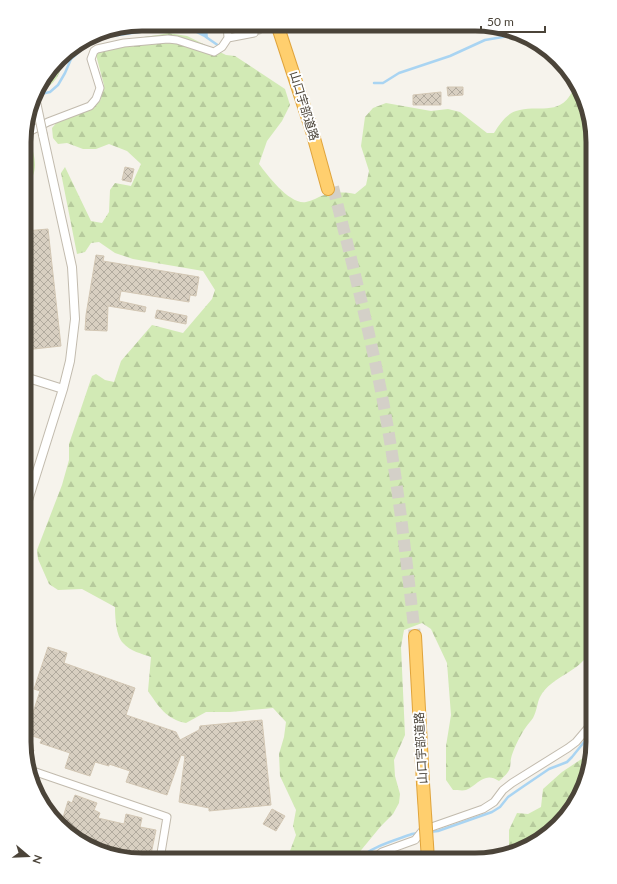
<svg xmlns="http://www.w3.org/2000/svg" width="617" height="884" viewBox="0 0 617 884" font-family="Lato,'Noto Sans JP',sans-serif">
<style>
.forest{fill:url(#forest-firs)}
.water{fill:#a9d4f2}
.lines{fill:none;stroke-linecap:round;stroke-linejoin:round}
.stream{stroke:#a9d4f2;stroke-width:2.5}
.building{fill:url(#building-cross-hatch);stroke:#d3c7b4}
.minor-tunnel{stroke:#d4d0c8;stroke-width:7;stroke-dasharray:7 3.5;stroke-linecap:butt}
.motorway-tunnel{stroke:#d4d0c8;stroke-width:12;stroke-dasharray:12 6;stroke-linecap:butt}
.minor-casing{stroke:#c2bbae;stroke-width:9}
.tertiary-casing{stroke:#c2bbae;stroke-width:10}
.motorway-casing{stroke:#e0a43c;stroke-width:14}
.minor{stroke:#fff;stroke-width:7}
.tertiary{stroke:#fff;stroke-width:8}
.motorway{stroke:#ffcf6e;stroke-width:12}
.tertiary-bridge-casing{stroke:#c2bbae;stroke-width:10;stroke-linecap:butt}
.motorway-bridge-casing{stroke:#e0a43c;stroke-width:14;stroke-linecap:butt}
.tertiary-bridge{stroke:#fff;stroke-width:8}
.motorway-bridge{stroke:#ffcf6e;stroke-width:12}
.labels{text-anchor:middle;stroke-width:4;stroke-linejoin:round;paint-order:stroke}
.street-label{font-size:12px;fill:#4b4439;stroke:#fff}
.rim{fill:none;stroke:#4b4439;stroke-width:5}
</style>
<defs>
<pattern id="forest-firs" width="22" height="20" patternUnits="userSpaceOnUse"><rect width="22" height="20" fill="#d2eab5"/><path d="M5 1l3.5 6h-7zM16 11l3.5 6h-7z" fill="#b6ca9c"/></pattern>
<pattern id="building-cross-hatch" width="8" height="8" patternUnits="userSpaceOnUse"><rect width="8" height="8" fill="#d8cfc1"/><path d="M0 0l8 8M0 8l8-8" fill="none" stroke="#b1aa9e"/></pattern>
</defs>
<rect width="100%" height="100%" fill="#f6f3ec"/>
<path class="forest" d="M168 33 187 36 226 55 235 56 285 89 290 105 282 121 267 141 259 164C268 176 290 205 306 202 312 201 318 197 324 195 335 192 344 192 355 194L366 185 369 171 361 146 365 117 373 108 386 103 431 111 448 109 460 112 487 133H494C499 125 506 114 516 111 537 104 559 117 572 92L580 89 593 142V621C590 630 593 641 591 649 582 672 552 675 540 697 537 703 537 711 533 718 531 721 528 724 526 727 521 734 516 744 513 752 507 767 516 767 499 781 484 771 478 785 466 790 463 791 457 790 453 790L446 780V746L451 715 447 663 431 629 422 623 404 630 401 647 405 735 394 760 395 776 400 794 399 803 393 814 381 826 353 860 287 859 296 835 293 826 296 810 280 776 279 754 284 737 286 722 273 708 230 712H206L186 723C166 719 159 707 148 691L151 657C142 654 130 651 123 643 116 636 115 616 115 607L82 589 58 590 49 584 38 559 37 550 62 485 69 460V444L92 376 96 374 105 380 114 382 121 361 152 325 183 333 212 299 215 290 203 271 133 259 115 253 99 242 91 243 85 252 77 254 61 173 65 167 91 221 102 223 109 212 110 190 115 183 131 186 141 164 127 151 109 144 96 149H83L67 143 58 144 53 138 52 128 58 121 87 109 100 101 104 85 96 55 100 45C122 38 145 38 168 33Z
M63 55C62 74 55 86 37 92L40 83Z
M30 139C36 164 39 168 25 191V142Z
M592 752 573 808 527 848 509 852V830L517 813 528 814 541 807 543 789 562 772Z"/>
<path class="water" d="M142 24H207L208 39 192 31 174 28 94 40 88 43 86 41 104 30Z"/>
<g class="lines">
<path class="stream" d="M206 37 219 46
M374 83H383L399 73 450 56 485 40 515 35
M36 95 50 92 58 85 65 73 71 59 90 42
M429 832 438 831 492 812 500 807 508 797 521 788 549 769 567 762 572 757 593 731
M357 860C373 846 393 841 412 834L418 833"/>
</g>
<path class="building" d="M447 87H463V95L448 96Z
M441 92V105H413V95Z
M125 167 134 169 131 182 122 180Z
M48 229 61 346 25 350V231Z
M96 255 104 256 103 261 199 277 196 296 190 295 189 302 121 291 119 301 146 307 145 312 108 306 107 331 85 330 86 315Z
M157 310 187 316 186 324 155 318Z
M25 396 32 399 26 417H25Z
M48 647 67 653 64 663 135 688 126 715 176 732 180 740 199 730 200 726 262 720 271 805 209 811V808L179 802 185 756 181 755 167 795 126 782 130 771 109 764V766L95 762 90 776 65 768 70 753 40 743 42 739 26 734 40 691 34 689Z
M25 748 34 750 29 765Z
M75 795 97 803 94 810 100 813 98 818 124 824 126 814 142 818 140 827 156 830 150 859H127L70 836 61 824 68 801 72 803Z
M272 809 285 816 276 831 263 824Z"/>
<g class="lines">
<path class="minor-tunnel" d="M254 33 277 24"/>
<path class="motorway-tunnel" d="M333 187C353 266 373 344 387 423 399 493 407 565 415 636"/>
<defs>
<path id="minor" d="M227 24 228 38 254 33
M25 134 48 122 90 106 96 99 100 88 91 59 94 51 97 49 124 43 168 39 177 40 214 52 222 47 228 38
M30 770 167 817 160 859
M372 860 382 852 415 840 423 830 483 809 494 802 503 790 512 783 568 748 576 742 593 722"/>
<path id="tertiary" d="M25 377 63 389
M24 513 63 389 70 361 75 319 72 267 43 135"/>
<path id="motorway" d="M277 24 312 131 328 189
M415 636 423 783"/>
</defs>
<use href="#minor" class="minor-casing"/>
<use href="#tertiary" class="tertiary-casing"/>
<use href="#motorway" class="motorway-casing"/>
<use href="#minor" class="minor"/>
<use href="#tertiary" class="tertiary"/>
<use href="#motorway" class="motorway"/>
<defs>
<path id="tertiary-bridge" d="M35 97 43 135"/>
<path id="motorway-bridge" d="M423 783 428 860"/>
</defs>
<use href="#tertiary-bridge" class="tertiary-bridge-casing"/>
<use href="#motorway-bridge" class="motorway-bridge-casing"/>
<use href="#tertiary-bridge" class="tertiary-bridge"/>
<use href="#motorway-bridge" class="motorway-bridge"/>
</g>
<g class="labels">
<g class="street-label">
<text transform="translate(304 106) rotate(73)" y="4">山口宇部道路</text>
<text transform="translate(421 748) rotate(-93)" y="4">山口宇部道路</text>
</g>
</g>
<path d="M0 0H617V884H0ZM142 31H475A111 111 0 0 1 586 142V742A111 111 0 0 1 475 853H142A111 111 0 0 1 31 742V142A111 111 0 0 1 142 31Z" fill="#fff" fill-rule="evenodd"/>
<path class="rim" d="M142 31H475A111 111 0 0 1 586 142V742A111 111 0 0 1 475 853H142A111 111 0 0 1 31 742V142A111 111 0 0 1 142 31Z"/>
<g transform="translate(28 856) rotate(109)" stroke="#ffffff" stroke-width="3" paint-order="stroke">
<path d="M0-3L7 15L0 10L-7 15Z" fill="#4b4439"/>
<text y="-6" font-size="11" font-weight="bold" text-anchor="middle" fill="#4b4439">N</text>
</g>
<path d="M481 26v6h64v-6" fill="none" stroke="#4b4439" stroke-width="2"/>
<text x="487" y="26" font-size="12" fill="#4b4439" stroke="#ffffff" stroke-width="3" paint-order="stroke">50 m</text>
</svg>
